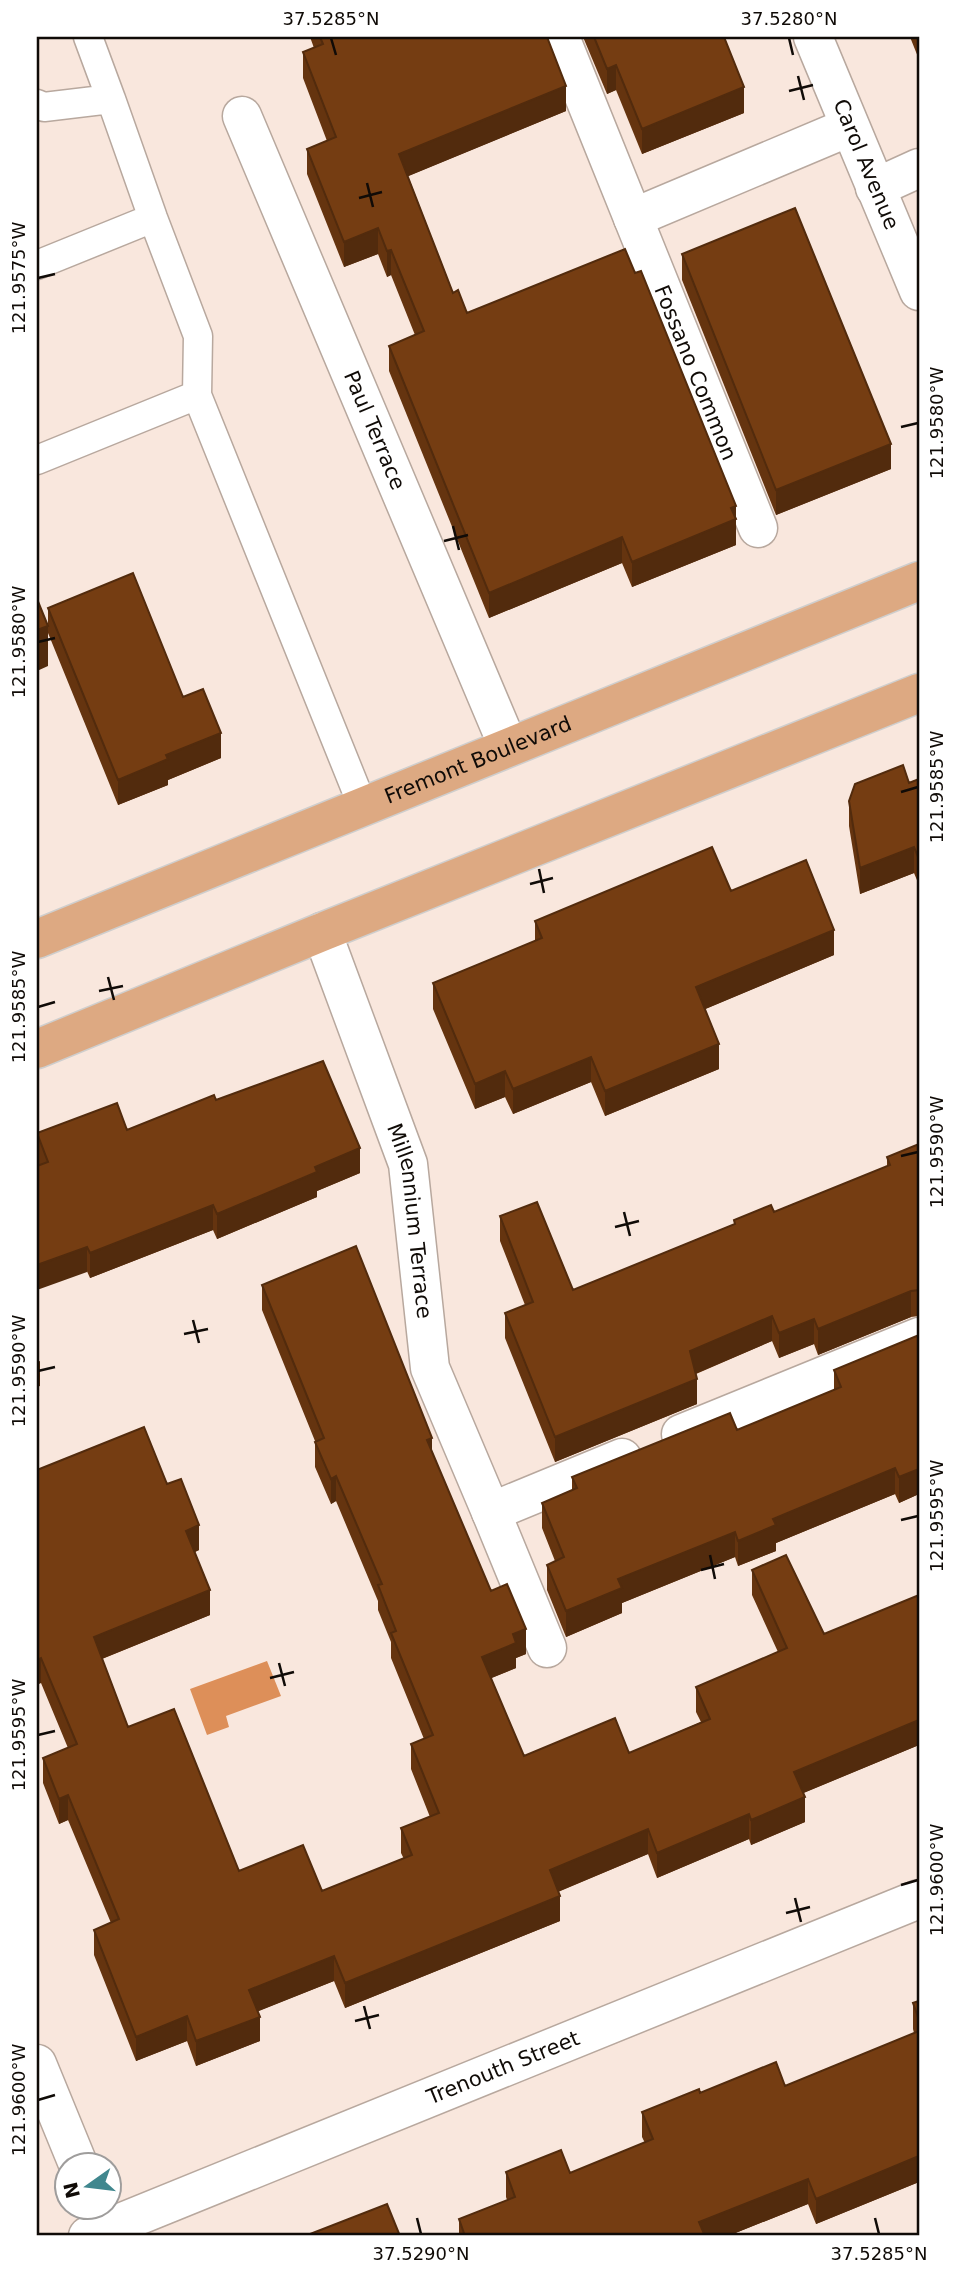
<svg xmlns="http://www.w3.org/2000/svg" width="956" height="2273" viewBox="0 0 956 2273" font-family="'DejaVu Sans',sans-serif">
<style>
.water{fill:#dd8f59}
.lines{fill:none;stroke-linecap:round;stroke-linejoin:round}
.service-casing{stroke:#b8a89e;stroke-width:31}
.minor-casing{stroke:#b8a89e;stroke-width:41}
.primary-casing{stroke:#cfcecd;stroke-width:41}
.service{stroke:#fff;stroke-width:28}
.minor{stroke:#fff;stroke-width:38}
.primary{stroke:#dda982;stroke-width:38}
.wall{fill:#65340f}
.shaded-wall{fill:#522b0d}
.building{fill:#753d12;stroke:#522b0d;stroke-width:2}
.ticks{fill:none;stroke:#100b07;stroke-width:2.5}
.labels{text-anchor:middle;stroke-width:7;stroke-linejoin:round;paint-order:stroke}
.street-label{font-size:21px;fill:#100b07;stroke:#fff}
.neatline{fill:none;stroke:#100b07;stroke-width:2.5}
.ticks-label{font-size:18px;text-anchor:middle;fill:#100b07}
</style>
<rect width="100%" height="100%" fill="#f9e7dd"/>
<path class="water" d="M267 1661 281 1696 226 1716 229 1727 207 1735 190 1689Z"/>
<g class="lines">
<defs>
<path id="service" d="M88 37 111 99
M37 104 44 107 111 99 153 218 198 336 197 395 363 807
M37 265 153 218
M37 460 197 395"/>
<g id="minor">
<path id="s1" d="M560 37 758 528"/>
<path id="s2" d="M813 37 919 291"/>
<path id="s3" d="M242 116 508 746"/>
<path d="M875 188 919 168"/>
<path d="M633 218 849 127"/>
<path id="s4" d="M322 932 408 1164 430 1368 491 1512 622 1458"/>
<path d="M681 1434 919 1337"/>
<path d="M491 1512 547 1648"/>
<path d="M37 2064 78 2164"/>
<path id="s5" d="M88 2236 919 1899"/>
</g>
<g id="primary">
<path id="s6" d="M37 939 919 581"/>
<path d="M37 1049 322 932 919 693"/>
</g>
</defs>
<use href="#service" class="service-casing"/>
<use href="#minor" class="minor-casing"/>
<use href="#primary" class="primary-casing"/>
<use href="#service" class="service"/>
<use href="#minor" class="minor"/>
<use href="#primary" class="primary"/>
</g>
<path class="wall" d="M310 37H547L566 111 408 176 453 293 467 313 736 506V545L632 587 622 563 489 618 389 371V346L415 335 391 275 387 277 378 254 344 267 307 174V149L327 141 303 78V52L314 48Z
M583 37H724L744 113 642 154 616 90 607 94Z
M910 37H919L918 57Z
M682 254 891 469 776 515 682 280Z
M48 608 183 697 221 758 168 780V785L118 805 48 633Z
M919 779V885L914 873 860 894 849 826V801Z
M731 891 834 955 705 1009 719 1069 605 1116 591 1082 513 1114 505 1097 475 1109 433 1009V983L535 941V921Z
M216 1100 360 1173 317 1191V1197L217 1239 213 1230 90 1278 37 1160V1133L127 1130Z
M919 1144V1316L911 1317 818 1355 814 1344 779 1358 772 1341 696 1374 697 1404 555 1462 505 1338V1313L525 1305 500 1241V1216L573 1290 734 1224V1220L774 1212 887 1167V1157Z
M262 1285 432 1453 491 1591 526 1654 516 1658V1668L491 1678 524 1756 629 1753 701 1722 696 1712V1687L778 1652 752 1595V1570L824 1634 919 1595V1745L803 1793 805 1822 751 1845 749 1839 657 1878 648 1854 558 1892 560 1921 345 2008 334 1981 258 2011 260 2041 196 2066 187 2041 136 2061 94 1955V1930L111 1923 68 1820 59 1824 43 1783V1758L68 1748 41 1683 37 1470 167 1484 199 1550 195 1552 210 1615 102 1659 128 1727 239 1871 322 1891 404 1859 401 1853V1828L430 1817 411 1769V1744L424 1739 391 1658V1642L378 1610V1601L336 1501 331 1504 315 1467V1441L262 1310Z
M919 1335V1494L899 1503 895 1494 776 1543V1551L738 1566 735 1557 622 1603V1613L566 1637 547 1590V1565L555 1561 542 1528V1503L572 1490V1477L737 1430 834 1390V1370Z
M919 2001V2182L816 2224 808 2204 728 2236H459V2219L507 2200 506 2197V2172L570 2173 645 2143 642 2137V2112L700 2093 785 2086 914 2033 913 2029V2003Z"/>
<path class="shaded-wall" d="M918 37H919V57H918Z
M616 65V90L607 94V69Z
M566 86V111L399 180V154Z
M744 87V113L642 154V129Z
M378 228V254L344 267V242Z
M391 250V275L387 277V251Z
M891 444V469L776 515V490Z
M736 506V545L632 587V562Z
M622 537V563L489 618V593Z
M48 626V666L37 671V630Z
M221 733V758L168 780V785L118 805V780L166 755Z
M914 847V873L860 894V868Z
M834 930V955L696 1013V987Z
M719 1044V1069L605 1116V1091Z
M591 1057V1082L513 1114V1089Z
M505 1071V1097L475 1109V1084Z
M360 1148V1173L317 1191V1197L217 1239V1214L315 1167Z
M213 1205V1230L90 1278V1253Z
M87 1247V1272L37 1290V1265Z
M911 1291V1317L818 1355V1329Z
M772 1316V1341L690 1376V1351Z
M814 1319V1344L779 1358V1333Z
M40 1361V1386L37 1387V1362Z
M697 1379V1404L555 1462V1437Z
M432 1438V1463L427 1440Z
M895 1468V1494L776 1543V1551L738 1566V1541L773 1519Z
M919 1469V1494L899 1503V1477Z
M336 1476V1501L331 1504V1479Z
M199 1525V1550L186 1556V1531Z
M735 1532V1557L622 1603V1613L566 1637V1611L618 1579Z
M210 1590V1615L94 1662V1637Z
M526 1629V1654L516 1658V1668L482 1682V1657L513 1634Z
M41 1658V1683L37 1685V1660Z
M919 1720V1745L794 1797V1772Z
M68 1795V1820L59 1824V1799Z
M805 1797V1822L751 1845V1820Z
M749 1814V1839L657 1878V1853Z
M648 1829V1854L550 1895V1870Z
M560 1896V1921L345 2008V1983Z
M334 1956V1981L249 2015V1990Z
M187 2016V2041L136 2061V2037Z
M260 2017V2041L196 2066V2041Z
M919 2156V2182L816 2224V2199Z
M808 2179V2204L728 2236H699V2222Z"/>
<path class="building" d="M320 37H547L566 86 399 154 453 293 458 290 467 313 625 249 635 273 641 271 736 506 731 508 736 519 632 562 622 537 489 593 389 346 424 331 391 250 387 251 378 228 344 242 307 149 336 137 303 52 323 44Z
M594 37H724L744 87 642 129 616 65 607 69Z
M795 208 891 444 776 490 682 254Z
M133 573 183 697 203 689 221 733 166 755 168 759 118 780 48 608Z
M37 599 48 626 37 630Z
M903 765 909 783 919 779V859L914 847 860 868 849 801 855 784Z
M712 847 731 891 806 860 834 930 696 987 719 1044 605 1091 591 1057 513 1089 505 1071 475 1084 433 983 542 938 535 921Z
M323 1061 360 1148 315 1167 317 1172 217 1214 213 1205 90 1253 87 1247 37 1265V1166L48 1162 37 1133 117 1103 127 1130 214 1095 216 1100Z
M919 1144V1290L911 1291 818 1329 814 1319 779 1333 772 1316 690 1351 697 1379 555 1437 505 1313 533 1302 500 1216 537 1202 573 1290 735 1224 734 1220 771 1205 774 1212 890 1165 887 1157Z
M356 1246 432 1438 427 1440 491 1591 507 1584 526 1629 513 1634 516 1643 482 1657 524 1756 615 1718 629 1753 710 1719 696 1687 787 1648 752 1570 786 1555 824 1634 919 1595V1720L794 1772 805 1797 751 1820 749 1814 657 1853 648 1829 550 1870 560 1896 345 1983 334 1956 249 1990 260 2017 196 2041 187 2016 136 2037 94 1930 119 1919 68 1795 59 1799 43 1758 77 1744 41 1658 37 1660V1470L144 1427 167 1484 181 1479 199 1525 186 1531 210 1590 94 1637 128 1727 174 1709 239 1871 303 1845 322 1891 412 1855 401 1828 439 1813 411 1744 433 1735 391 1633 396 1631 378 1585 382 1584 336 1476 331 1479 315 1442 324 1438 262 1285Z
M919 1335V1469L899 1477 895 1468 773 1519 776 1525 738 1541 735 1532 618 1579 622 1588 566 1611 547 1565 564 1557 542 1503 577 1488 572 1477 730 1413 737 1430 841 1387 834 1370Z
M919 2001V2020L913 2003Z
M919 2031V2156L816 2199 808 2179 699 2222 705 2236H465L459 2219 515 2197 506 2172 561 2150 570 2173 653 2139 642 2112 699 2089 700 2093 776 2062 785 2086Z
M387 2204 400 2236H305Z"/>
<path class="ticks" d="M331 38 336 55M789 38 793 55M798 76 804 100M789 91 813 85M367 183 373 207M359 198 382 192M38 278 55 274M901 427 918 423M453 526 459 550M444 541 468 535M38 642 55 638M901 792 918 787M539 869 544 893M530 884 553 878M108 977 114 1000M99 991 123 986M38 1007 55 1002M901 1156 918 1152M624 1212 630 1236M615 1227 639 1221M193 1320 199 1343M184 1334 208 1329M38 1371 55 1367M901 1520 918 1516M710 1555 715 1579M701 1570 724 1564M279 1663 285 1686M270 1678 294 1672M38 1735 55 1731M901 1885 918 1880M795 1898 801 1922M786 1913 810 1907M364 2006 370 2029M355 2021 379 2015M38 2100 55 2095M417 2218 421 2234M875 2218 879 2234"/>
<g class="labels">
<g class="street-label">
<text dy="7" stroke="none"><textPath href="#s2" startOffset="138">Carol Avenue</textPath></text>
<text dy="7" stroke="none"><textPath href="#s1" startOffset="362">Fossano Common</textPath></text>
<text dy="7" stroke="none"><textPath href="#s3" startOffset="341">Paul Terrace</textPath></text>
<text dy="7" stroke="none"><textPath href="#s6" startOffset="476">Fremont Boulevard</textPath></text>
<text dy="7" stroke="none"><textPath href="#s4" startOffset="304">Millennium Terrace</textPath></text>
<text dy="7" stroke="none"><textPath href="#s5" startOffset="448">Trenouth Street</textPath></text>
</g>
</g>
<rect width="956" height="2273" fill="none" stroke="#ffffff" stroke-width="77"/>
<g transform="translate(88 2186) rotate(256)"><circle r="33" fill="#ffffff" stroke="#9f9d9c" stroke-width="2"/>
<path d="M0-5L12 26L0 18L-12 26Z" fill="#40878e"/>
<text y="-10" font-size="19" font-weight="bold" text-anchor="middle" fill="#100b07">N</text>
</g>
<rect x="38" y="38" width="880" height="2196" class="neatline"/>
<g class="ticks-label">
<text x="331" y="25">37.5285°N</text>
<text x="789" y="25">37.5280°N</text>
<text transform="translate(19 278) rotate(-90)" y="6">121.9575°W</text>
<text transform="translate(937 423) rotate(-90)" y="6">121.9580°W</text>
<text transform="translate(19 642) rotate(-90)" y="6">121.9580°W</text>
<text transform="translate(937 787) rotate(-90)" y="6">121.9585°W</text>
<text transform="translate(19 1007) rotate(-90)" y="6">121.9585°W</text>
<text transform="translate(937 1152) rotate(-90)" y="6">121.9590°W</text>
<text transform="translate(19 1371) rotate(-90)" y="6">121.9590°W</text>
<text transform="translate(937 1516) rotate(-90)" y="6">121.9595°W</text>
<text transform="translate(19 1735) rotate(-90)" y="6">121.9595°W</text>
<text transform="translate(937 1880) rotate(-90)" y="6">121.9600°W</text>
<text transform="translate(19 2100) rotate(-90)" y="6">121.9600°W</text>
<text x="421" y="2260">37.5290°N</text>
<text x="879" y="2260">37.5285°N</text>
</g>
</svg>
